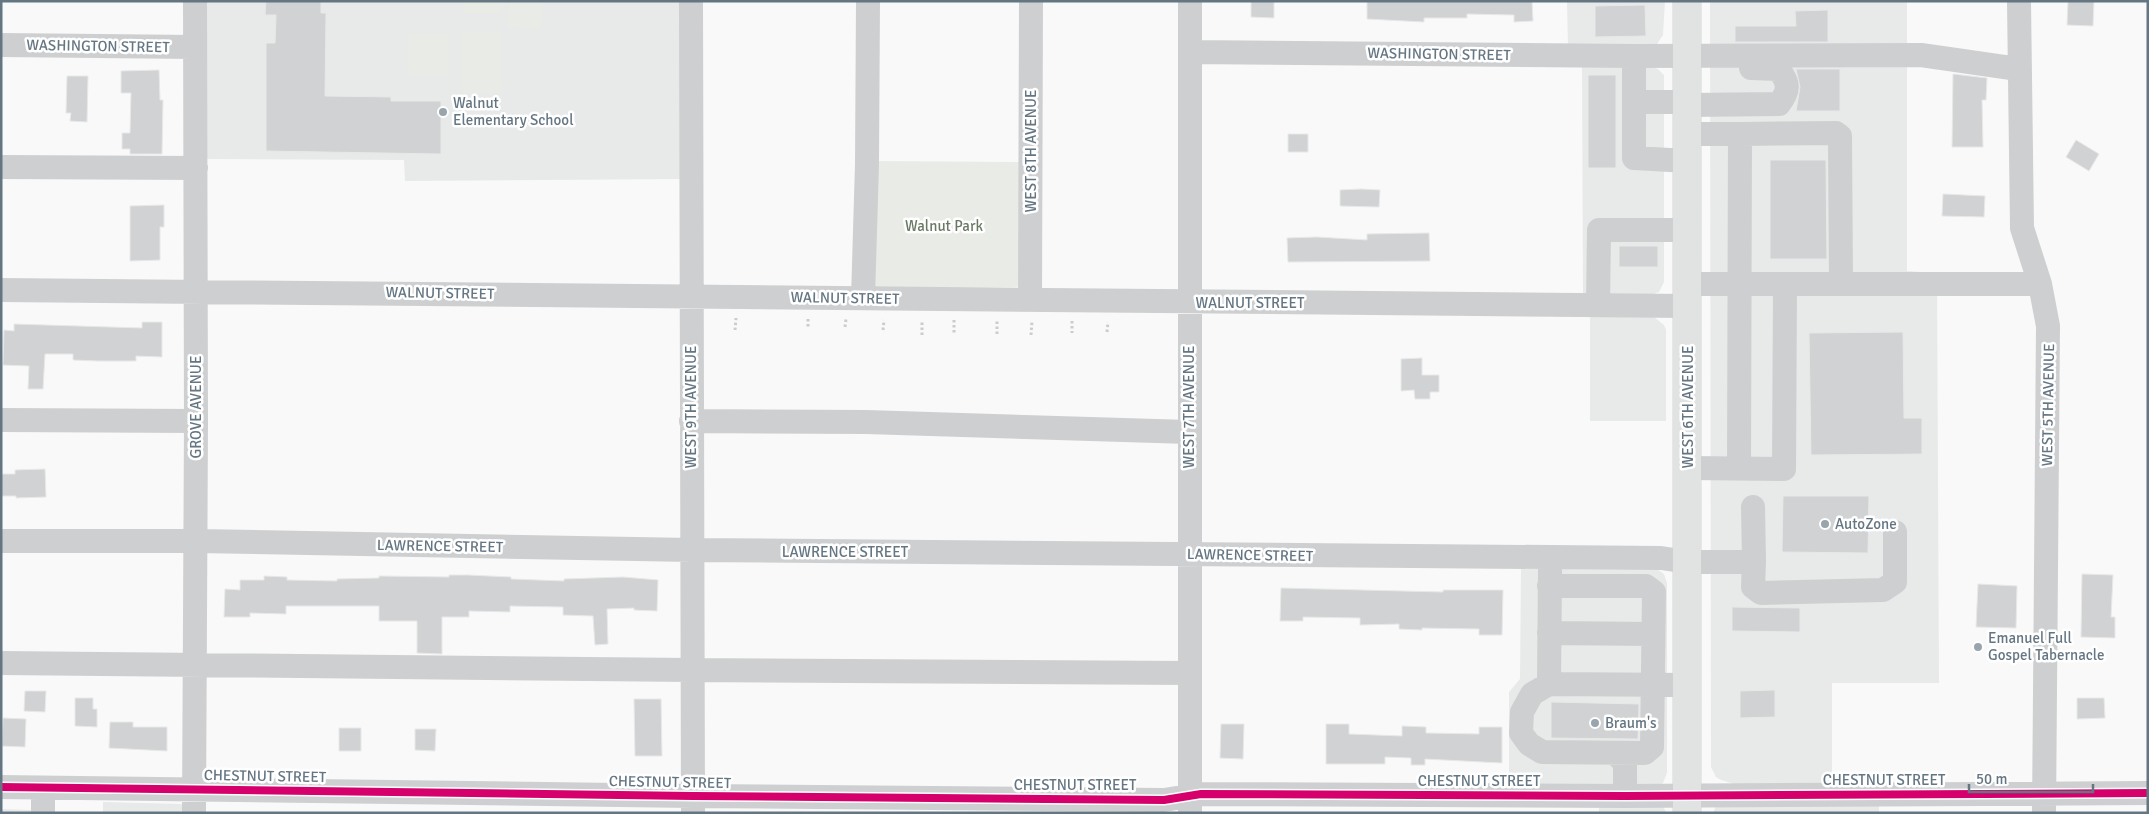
<svg xmlns="http://www.w3.org/2000/svg" width="2149" height="814" viewBox="0 0 2149 814" font-family="Signika,sans-serif">
<style>
.built{fill:#e8e9e9}
.green{fill:#e8ebe6}
.building{fill:#d0d2d3;stroke:#e8e8e8}
.lines{fill:none;stroke-linecap:round;stroke-linejoin:round}
.major-casing{stroke:#d5d6d7;stroke-width:29}
.path{stroke:#cbcccd;stroke-width:3;stroke-dasharray:2.5 2.5;stroke-linecap:butt}
.minor{stroke:#cecfd0;stroke-width:24}
.major{stroke:#e1e2e2;stroke-width:28}
.cycleway-casing{stroke:#fff;stroke-width:11}
.cycleway{stroke:#d6006c;stroke-width:8}
.poi-dot{fill:#99a4ac;stroke:#fff;stroke-width:2}
.labels{text-anchor:middle;stroke-width:5;stroke-linejoin:round;paint-order:stroke}
.street-label{font-size:15px;fill:#657683;stroke:#fff}
.poi-label{font-size:15px;fill:#657683;stroke:#fff;text-anchor:start}
.park-label{font-size:15px;fill:#687a64;stroke:#fff}
</style>
<rect width="100%" height="100%" fill="#f9f9f9"/>
<path class="built" d="M204 1H681L682 179 405 181 404 160 203 159Z
M1567 1H1665L1663 35 1657 44 1651 47H1568Z
M1710 1H1907V271L1937 273 1939 683H1832V784H1735L1721 780 1716 777 1711 767Z
M1582 66 1652 67 1658 69 1664 75V282L1659 292 1648 296H1583Z
M1590 314 1654 317 1664 325 1666 330V421H1590Z
M1521 566 1657 569 1664 574 1667 583V773L1663 783 1658 786 1509 788V692L1520 679Z
M103 802 182 804V813H103Z
M1879 805V813H1713L1716 806Z
M1599 806 1663 807 1667 813H1599Z
M1 809 31 810V813H1Z"/>
<path class="green" d="M464 1H505L504 8 499 13H464Z
M509 1H544L541 29 507 27Z
M462 32H501L502 93H462Z
M408 34H448V75H408Z
M869 161 1020 162 1019 284 1017 287 868 289Z"/>
<path class="building" d="M266 1H321V13H326L325 96 391 97V101H441V154L266 151V43H275L276 15H265Z
M1251 1H1274V18L1251 17Z
M1367 1H1532L1533 21 1514 22V15L1467 14V18H1424V22L1367 19Z
M2068 1H2094L2093 26 2067 25Z
M1645 5 1646 36 1595 37V6Z
M1828 10V42H1735V26H1796L1795 11Z
M1796 69H1840V111H1796L1800 87Z
M159 70 160 100H163L162 154H130V149H122V133H130L131 93H121V71Z
M1953 74 1987 78 1986 100H1982L1983 147H1952Z
M1588 75H1616V168H1588Z
M67 76H88L87 122 70 121 71 113H66Z
M1288 134H1308V152H1288Z
M2076 140 2099 154 2089 171 2066 157Z
M1770 160H1826L1827 259H1770Z
M1361 189 1380 190 1379 207 1340 206V190Z
M1943 194 1985 196 1984 217 1942 216Z
M164 205V227H160V260L130 261V206Z
M1429 233 1430 261 1288 262 1287 238 1317 237 1367 240V234Z
M1619 246H1658V267H1619Z
M142 322H162V357L136 356V361H98L73 360V354H45L43 389H28L29 366 3 365 4 330 14 331V324L142 328Z
M1903 332 1904 418H1922V454L1811 455 1809 333Z
M1422 358V375H1439V392H1430V399H1415L1414 390 1401 391V359Z
M45 469 46 497 16 498V496H1V474H15V470Z
M1783 496H1869L1868 553 1782 552Z
M2082 574 2113 575 2111 617H2115V638L2081 637Z
M449 575H468L511 577V579L564 581V579L623 577 658 580 657 611 634 610V608L607 609 608 644 595 645 593 616 563 615V607L510 606V612L469 611V617H442V654L417 653V621H379V606H286V614L250 613V617H224L225 589 240 590V580H264V576L287 577V580L337 581V579L379 578V576L449 577Z
M1978 584 2017 586 2016 628 1976 627Z
M1281 588 1443 592V590H1503L1502 635H1479V629L1422 628V630L1399 629V624L1360 625V618L1303 617V621H1280Z
M1732 607 1800 608V632L1732 631Z
M1775 690V717L1740 718V691Z
M25 691H46L45 712 24 711Z
M75 698H93V709H97V727L75 726Z
M2077 698H2104L2105 718 2077 719Z
M634 699H661L662 756H635Z
M1551 702 1639 704 1638 739 1551 738Z
M3 718 26 719 25 747 2 746Z
M110 722H133V727H167V751L109 748Z
M1221 724H1244L1243 759 1220 758Z
M1326 724H1349V734L1402 736V726L1426 727V733L1479 734V727H1502V763L1425 759V765H1411V758L1385 757V764H1326Z
M339 728H361V751H339Z
M415 729H436L435 751 415 750Z"/>
<g class="lines">
<defs>
<path id="major" d="M1687 813V1"/>
</defs>
<use href="#major" class="major-casing"/>
<path class="path" d="M808 319V329
M954 320V335
M1072 321V333
M845 327 846 319
M735 330 736 318
M883 330 884 320
M1107 332 1108 322
M997 334V321
M922 335V320
M1031 335 1032 321"/>
<path class="minor" d="M691 1 693 812
M1190 1V813
M2019 1 2022 228 2040 284 2048 326 2044 813
M1 45 195 47
M1190 52 1634 56 1921 55 2018 69
M1634 56V158L1688 161
M1634 102H1688
M1688 105 1779 104C1790 90 1789 82 1778 69L1751 68
M1688 134H1740L1739 468
M1740 134 1836 133 1840 136 1841 284
M1 167 196 168
M1688 284H2040
M1 290 1688 306
M863 298 867 164 868 1
M1030 300 1031 1
M1598 305 1599 230H1688
M1 420 196 421
M691 421 866 422 1189 432
M1689 468 1784 469 1785 284
M1753 507 1754 562
M1 541H196L692 550 1661 558 1688 562H1754L1753 587 1761 593 1883 590 1895 582V532
M1549 586H1646L1654 592C1653 644 1653 695 1652 747L1645 753 1542 752 1529 744 1521 733 1522 712 1532 694 1549 684 1687 685
M1549 633 1653 634
M1 663 692 670 1190 673
M1549 684 1550 571
M1615 753 1625 763V796
M1 787 693 796 1164 800 1201 794 1625 796 2148 793
M43 813V788
M194 813 196 421 195 1"/>
<use href="#major" class="major"/>
<defs>
<path id="cycleway" d="M1 787 693 796 1164 800 1201 794 1625 796 2148 793"/>
</defs>
<use href="#cycleway" class="cycleway-casing"/>
<use href="#cycleway" class="cycleway"/>
</g>
<g class="poi-dot">
<circle cx="443" cy="112" r="5"/>
<circle cx="1825" cy="524" r="5"/>
<circle cx="1978" cy="647" r="5"/>
<circle cx="1595" cy="723" r="5"/>
</g>
<g class="labels">
<g class="street-label">
<text transform="translate(98 46) rotate(1)" y="5">WASHINGTON STREET</text>
<text transform="translate(1439 54) rotate(1)" y="5">WASHINGTON STREET</text>
<text transform="translate(1031 151) rotate(-90)" y="5">WEST 8TH AVENUE</text>
<text transform="translate(440 293) rotate(1)" y="5">WALNUT STREET</text>
<text transform="translate(845 298) rotate(1)" y="5">WALNUT STREET</text>
<text x="1250" y="308">WALNUT STREET</text>
<text transform="translate(2048 405) rotate(-89)" y="5">WEST 5TH AVENUE</text>
<text transform="translate(196 407) rotate(-90)" y="5">GROVE AVENUE</text>
<text transform="translate(691 407) rotate(-90)" y="5">WEST 9TH AVENUE</text>
<text transform="translate(1189 407) rotate(-90)" y="5">WEST 7TH AVENUE</text>
<text transform="translate(1688 407) rotate(-90)" y="5">WEST 6TH AVENUE</text>
<text transform="translate(440 546) rotate(1)" y="5">LAWRENCE STREET</text>
<text x="845" y="557">LAWRENCE STREET</text>
<text transform="translate(1250 555) rotate(1)" y="5">LAWRENCE STREET</text>
<text transform="translate(265 776) rotate(1)" y="5">CHESTNUT STREET</text>
<text x="1884" y="785">CHESTNUT STREET</text>
<text x="1479" y="786">CHESTNUT STREET</text>
<text transform="translate(670 782) rotate(1)" y="5">CHESTNUT STREET</text>
<text x="1075" y="790">CHESTNUT STREET</text>
</g>
<g class="poi-label">
<text x="453" y="108">Walnut<tspan x="453" dy="17">Elementary School</tspan></text>
<text x="1835" y="529">AutoZone</text>
<text x="1988" y="643">Emanuel Full<tspan x="1988" dy="17">Gospel Tabernacle</tspan></text>
<text x="1605" y="728">Braum's</text>
</g>
<g class="park-label">
<text x="944" y="231">Walnut Park</text>
</g>
</g>
<rect width="2149" height="814" fill="none" stroke="#657683" stroke-width="5"/>
<path d="M1969 784v8h124v-8" fill="none" stroke="#657683" stroke-width="2.5"/>
<text x="1976" y="784" font-size="15" fill="#657683" stroke="#ffffff" stroke-width="4" paint-order="stroke">50 m</text>
</svg>
